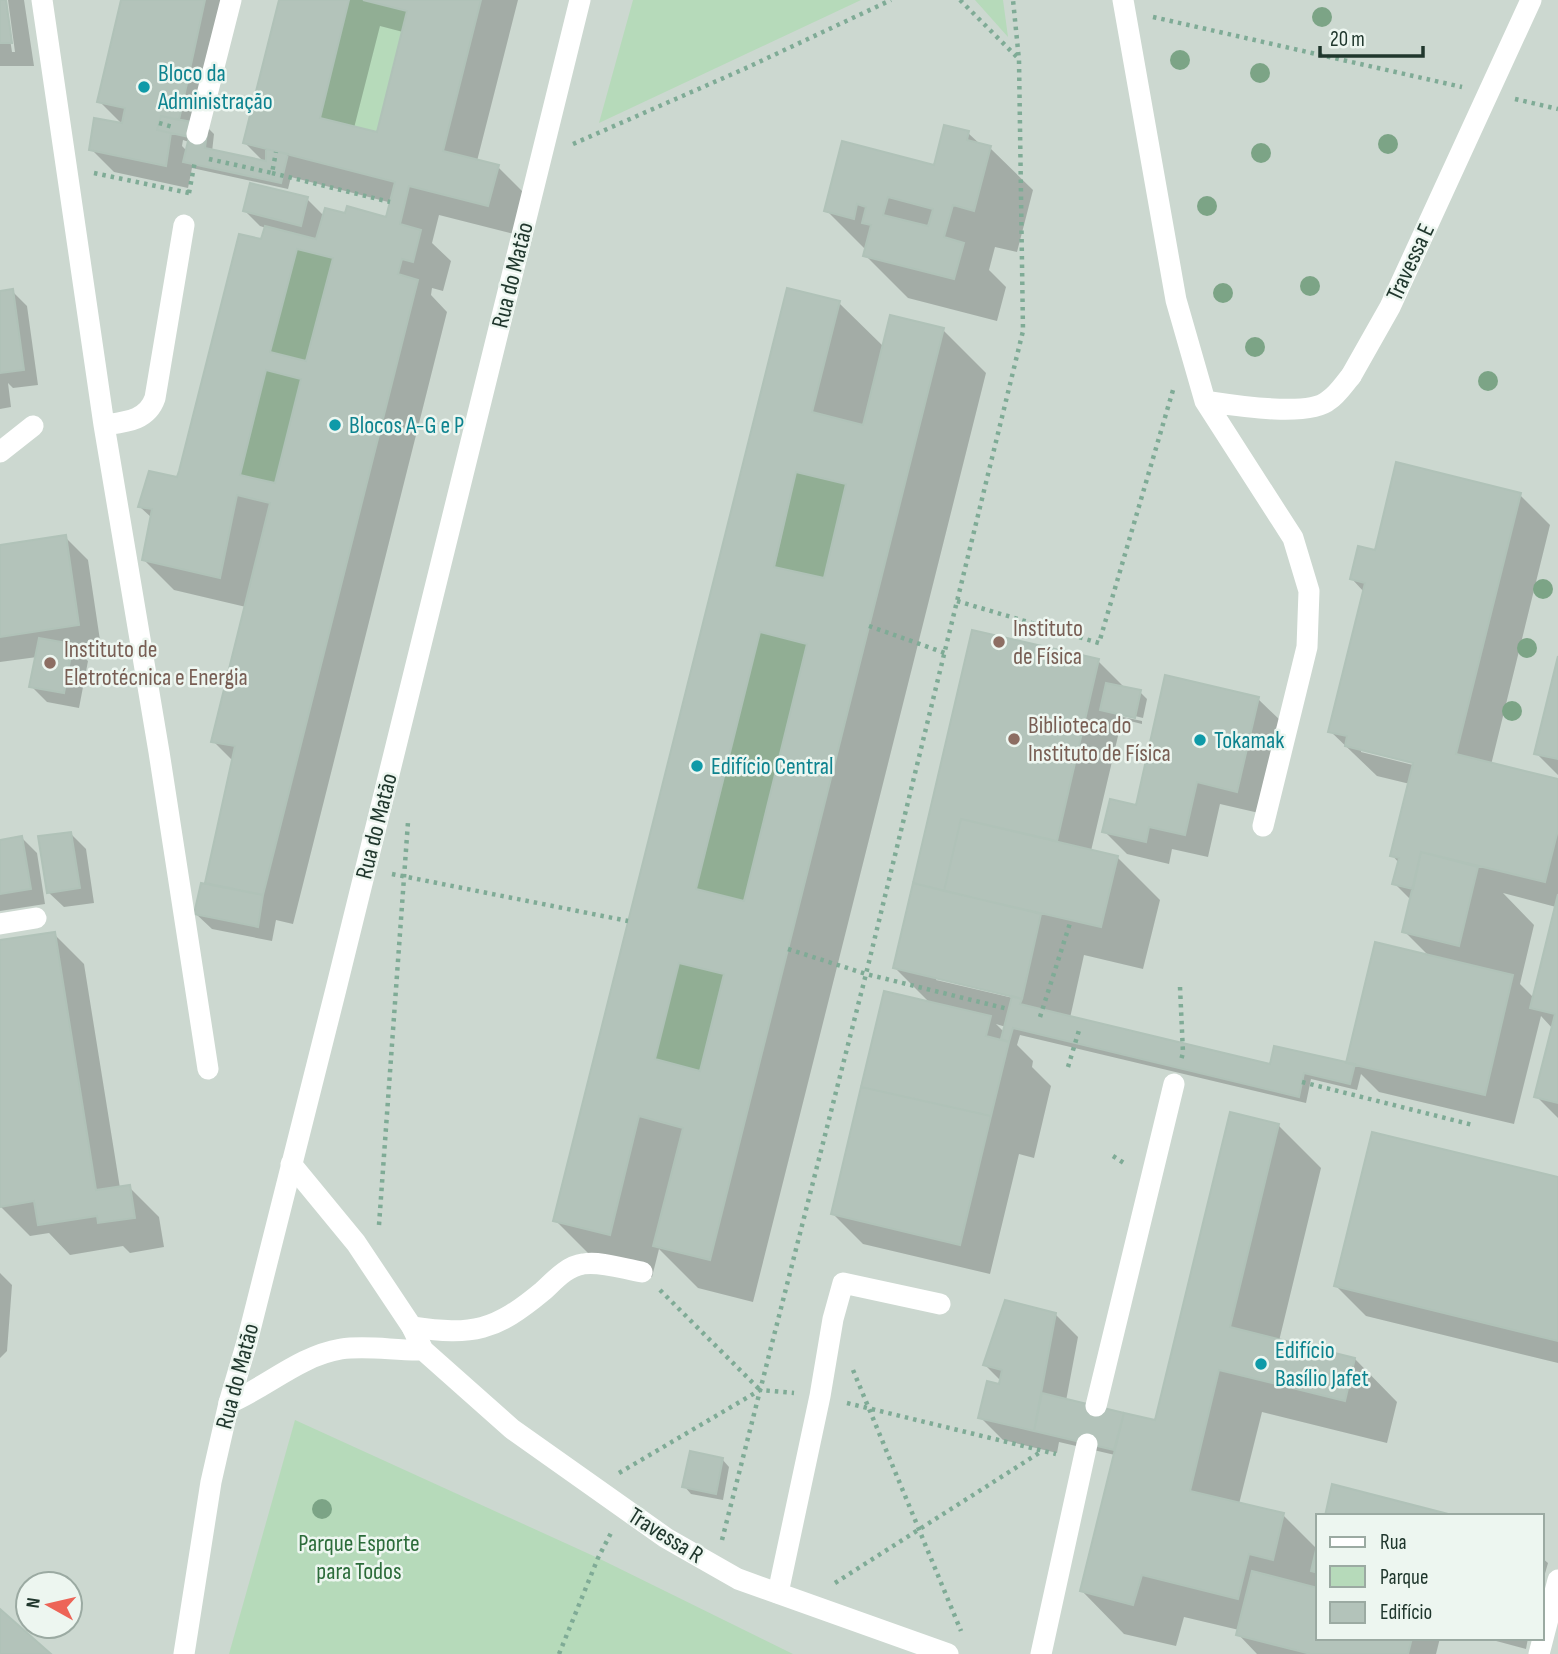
<svg xmlns="http://www.w3.org/2000/svg" width="1558" height="1654" viewBox="0 0 1558 1654" font-family="'Sofia Sans Condensed',sans-serif">
<style>
.built{fill:#ccd8d0;fill-rule:evenodd}
.green{fill:#b6daba}
.shadow{fill:#0003;fill-rule:evenodd}
.building{fill:#b3c3ba;stroke:#b0c2b8;stroke-width:2;fill-rule:evenodd}
.lines{fill:none;stroke-linecap:round;stroke-linejoin:round}
.path{stroke:#7fab96;stroke-width:4.5;stroke-dasharray:3.5 5;stroke-linecap:butt}
.service{stroke:#fff;stroke-width:21}
.minor{stroke:#fff;stroke-width:21}
.tertiary{stroke:#fff;stroke-width:21}
.tree{fill:#7ca486}
.culture-dot{fill:#0f9aa8;stroke:#edf6f0;stroke-width:2.5}
.education-dot{fill:#8d6e63;stroke:#edf6f0;stroke-width:2.5}
.labels{text-anchor:middle;stroke-width:5;stroke-linejoin:round;paint-order:stroke}
.culture-label{font-size:24px;fill:#0d838f;stroke:#edf6f0;text-anchor:start}
.street-label{font-size:24px;fill:#20372d;stroke:#edf6f0}
.education-label{font-size:24px;fill:#785e54;stroke:#edf6f0;text-anchor:start}
.park-label{font-size:24px;fill:#2c6c3a;stroke:#edf6f0}
</style>
<rect width="100%" height="100%" fill="#dde9e2"/>
<path class="built" d="M0 0H1558V1654H0ZM1318 1516H1542V1638H1318ZM28 1584H70V1626H28Z"/>
<path class="green" d="M349 0H363L407 11 377 132 320 118Z
M633 0H861L599 123Z
M975 0H1003L1008 37Z
M297 249 333 258 306 361 270 352Z
M266 370 301 379 275 483 240 475Z
M796 472 846 484 824 578 775 567Z
M760 632 807 644 744 901 696 889Z
M679 963 724 974 700 1071 655 1059Z
M295 1420 598 1558 793 1654H229Z"/>
<path class="shadow" d="M0 0H4L12 52H15L8 0H24L34 66H0Z
M123 0H233L207 127 214 134 212 152 265 163 245 143 281 0H518L477 161 498 167 528 197 518 235 439 215 432 243 451 261 443 291 432 288 431 295 447 312 293 924 276 920 272 941 212 929 196 914 211 886 207 883 234 762 213 741 246 607 174 590 144 560 152 518 140 507 178 479 263 241 266 228 260 226 245 211 307 199 324 216 346 215 388 219 392 203 291 177 288 189 192 168 188 188 114 172 91 149 123 125 99 101ZM380 26 403 32 378 134 354 128ZM183 140 189 142 188 152 182 146Z
M968 133 981 145 990 148 1033 190 1017 252 995 247 989 270 1006 287 997 321 908 298 865 255 866 250 826 210 935 167Z
M12 291 27 306 38 385 13 388 8 383 11 407 0 409V292Z
M839 303 884 347 943 330 986 373 753 1302 698 1288 659 1249 652 1277 598 1263 555 1220Z
M1520 495 1550 525 1491 765 1558 781V1118L1536 1096 1553 1029 1541 1016 1514 1124 1379 1092 1361 1074 1357 1090 1311 1079 1306 1103 1020 1035 1017 1045 1033 1061 1032 1067 1051 1086 1034 1158 1019 1154 990 1274 863 1244 833 1214 931 1004 895 968 974 632 1098 661 1126 689 1140 692 1147 699 1143 718 1123 713V717L1142 721V724L1122 719 1091 851 1117 857 1160 900 1143 969 1084 955 1070 1018 1271 1066 1348 1065 1430 957 1404 931 1411 900 1394 883 1399 863 1392 855 1410 784 1377 776 1330 731 1364 592 1352 579 1376 552ZM1361 748 1422 763 1421 767 1361 752ZM1503 893 1556 907 1534 998 1520 984 1534 925ZM937 977 1013 995V998L936 980ZM996 1024 1006 1027 1004 1032Z
M65 537 88 560 101 647 77 651 88 661 79 708 47 702 31 686 37 657 0 662V547Z
M1558 663V775L1536 753Z
M1258 699 1281 721 1259 813 1220 804 1208 857 1172 849 1169 864 1127 854 1104 831 1137 808Z
M70 833 86 849 94 903 64 907 48 892Z
M22 838 37 853 45 904 0 911V841Z
M54 934 84 964 120 1188 129 1187 159 1217 164 1247 130 1253 123 1246 70 1255 49 1233 30 1236 0 1206V942Z
M1279 1126 1321 1168 1279 1341 1355 1359 1397 1402 1387 1443 1262 1412 1239 1504 1283 1515 1318 1550V1548V1638H1440L1436 1654H1257L1238 1634 1239 1630 1184 1617 1176 1646 1124 1634 1082 1591 1115 1455 1059 1442 1057 1453 1003 1440 980 1417 1002 1382 985 1365 1055 1314 1078 1337 1066 1401 1156 1422Z
M1558 1179V1363L1366 1316 1336 1286Z
M0 1273 12 1285 7 1351 0 1358Z
M722 1459 729 1467 723 1500 691 1494 684 1486Z
M1542 1558 1548 1563 1542 1584Z
M1485 1638H1528L1526 1649Z"/>
<path class="building" d="M0 0H6L12 43H0Z
M121 0H205L179 120 161 116 157 130 171 133 166 166 89 150 94 118 122 123 125 108 97 102Z
M279 0H349L320 118 377 132 407 11 363 0H481L443 151 499 165 488 206 409 186 400 224 421 230 413 262 402 259 398 274 418 280 263 895 205 883 235 746 211 742 270 503 237 495 220 578 142 560 152 509 138 507 149 471 177 477 179 471 239 234 261 239 265 226 316 239 325 208 345 213 347 206 386 217 395 182 243 143ZM297 249 333 258 306 361 270 352ZM266 370 301 379 275 483 240 475Z
M161 116 208 125 205 148 266 161V149L288 154 281 183 183 162 189 137 157 130Z
M944 125 969 131 967 140 991 146 974 211 953 205 944 237 964 243 954 279 863 256 871 225 862 223 866 207 857 204 854 219 824 211 842 141 934 165ZM888 197 933 209 928 226 883 215Z
M250 183 308 197 301 226 243 211Z
M787 288 840 301 812 412 863 425 890 315 944 328 710 1260 653 1246 683 1128 639 1116 610 1235 553 1221ZM796 472 846 484 824 578 774 567ZM760 632 807 644 744 901 696 889ZM679 963 724 974 700 1071 655 1059Z
M13 289 24 370 0 373V291Z
M1396 462 1521 493 1456 754 1558 779V830L1545 882 1421 852 1413 889 1392 884 1399 858 1390 856 1413 763 1345 746 1347 736 1328 732 1365 583 1350 579 1358 546 1375 550Z
M66 535 79 625 0 637V545Z
M972 630 1099 659 1057 841 961 819 944 891 913 883Z
M39 638 73 644 64 693 29 687Z
M1558 656V759L1534 754Z
M1165 675 1259 697 1237 792 1197 782 1185 835 1149 827 1146 842 1102 832 1110 799 1136 805Z
M1106 683 1141 690 1135 718 1100 710Z
M961 819 1118 856 1101 927 944 891Z
M71 832 80 888 47 893 38 836Z
M22 836 31 889 0 894V840Z
M1421 852 1478 867 1459 946 1402 932Z
M201 883 263 895 258 927 194 914Z
M913 883 1041 914 1022 999 893 968Z
M1558 894V1103L1534 1097 1555 1014 1530 1008Z
M55 932 96 1190 130 1185 135 1218 98 1223 97 1216 38 1225 34 1201 0 1207V940Z
M1375 942 1513 975 1485 1095 1346 1063Z
M884 991 991 1016 986 1036 1009 1042 991 1116 861 1087Z
M1012 996 1022 999 1020 1004 1270 1064 1274 1046 1355 1064 1350 1084 1304 1073 1299 1097 1013 1028 1009 1042 1001 1039Z
M861 1087 991 1116 960 1245 831 1214Z
M1230 1112 1279 1124 1230 1327 1355 1358 1345 1401 1219 1370 1190 1491 1284 1513 1273 1560 1249 1554 1238 1599 1142 1575 1133 1605 1080 1591 1124 1413 1155 1420Z
M1372 1132 1558 1177V1341L1334 1286Z
M1005 1300 1056 1313 1034 1431 978 1418 987 1381 999 1384 1002 1370 983 1365Z
M1042 1393 1124 1413 1114 1450 1034 1431Z
M690 1451 723 1458 716 1494 682 1487Z
M1332 1484 1456 1516H1325Z
M1318 1541V1573L1311 1571Z
M1252 1571 1318 1588V1638H1412L1408 1654H1311L1236 1635Z
M0 1609 51 1654H0Z"/>
<g class="lines">
<path class="path" d="M960 0 1019 59
M1153 17 1462 87
M1515 99 1558 109
M159 123 173 127
M573 144 744 69 891 0
M209 159 272 173 276 152
M94 173 189 193
M272 173 390 202
M189 193 195 161
M957 601 1099 643 1173 390
M869 626 945 653
M392 874 628 921
M788 949 866 974 1008 1009
M1180 987 1183 1053 1181 1060
M1040 1017 1071 920
M1068 1067 1080 1027
M1302 1082 1473 1125
M1113 1156 1127 1165
M379 1225 408 822
M660 1290 760 1390
M853 1370 961 1631
M847 1403 1056 1454
M619 1473 760 1390 794 1393
M722 1540 866 974 1023 331 1019 60 1013 0
M835 1583 1042 1451
M559 1654 598 1558 611 1533"/>
<path class="service" d="M42 0 104 425 159 752 208 1069
M197 134 231 0
M1351 376 1390 307 1531 0
M104 425C125 422 147 421 155 398L184 225
M0 452 33 426
M0 924 36 918
M412 1327C473 1336 495 1331 543 1291 554 1281 567 1266 583 1264 601 1261 624 1269 642 1272
M1096 1406 1174 1084
M778 1593 820 1396 833 1319 843 1283 940 1304
M1041 1654 1087 1444
M1539 1654 1558 1580"/>
<path class="minor" d="M1123 0 1176 300 1205 401 1293 538 1309 591 1307 647 1263 826
M1205 401C1232 405 1309 418 1329 400 1338 394 1344 384 1351 376
M291 1164 356 1243 412 1327 423 1350 512 1429 666 1538 738 1579 948 1654
M229 1403C267 1387 299 1356 341 1349 368 1345 396 1351 423 1350"/>
<path class="tertiary" d="M184 1654 211 1482 229 1403 247 1342 336 989 580 0"/>
</g>
<g class="tree">
<circle cx="1322" cy="17" r="10"/>
<circle cx="1180" cy="60" r="10"/>
<circle cx="1260" cy="73" r="10"/>
<circle cx="1388" cy="144" r="10"/>
<circle cx="1261" cy="153" r="10"/>
<circle cx="1207" cy="206" r="10"/>
<circle cx="1310" cy="286" r="10"/>
<circle cx="1223" cy="293" r="10"/>
<circle cx="1255" cy="347" r="10"/>
<circle cx="1488" cy="381" r="10"/>
<circle cx="1543" cy="589" r="10"/>
<circle cx="1527" cy="648" r="10"/>
<circle cx="1512" cy="711" r="10"/>
<circle cx="322" cy="1509" r="10"/>
</g>
<g class="culture-dot">
<circle cx="144" cy="87" r="7"/>
<circle cx="335" cy="425" r="7"/>
<circle cx="1200" cy="740" r="7"/>
<circle cx="697" cy="766" r="7"/>
<circle cx="1261" cy="1364" r="7"/>
</g>
<g class="education-dot">
<circle cx="999" cy="642" r="7"/>
<circle cx="50" cy="663" r="7"/>
<circle cx="1014" cy="739" r="7"/>
</g>
<g class="labels">
<g class="culture-label">
<text x="158" y="81">Bloco da<tspan x="158" dy="28">Administração</tspan></text>
<text x="349" y="433">Blocos A-G e P</text>
<text x="1214" y="748">Tokamak</text>
<text x="711" y="774">Edifício Central</text>
<text x="1275" y="1358">Edifício<tspan x="1275" dy="28">Basílio Jafet</tspan></text>
</g>
<g class="street-label">
<text transform="translate(1410 262) rotate(-65)" y="8">Travessa E</text>
<text transform="translate(512 275) rotate(-76)" y="8">Rua do Matão</text>
<text transform="translate(376 826) rotate(-76)" y="8">Rua do Matão</text>
<text transform="translate(237 1376) rotate(-75)" y="8">Rua do Matão</text>
<text transform="translate(666 1535) rotate(32)" y="8">Travessa R</text>
</g>
<g class="education-label">
<text x="1013" y="636">Instituto<tspan x="1013" dy="28">de Física</tspan></text>
<text x="64" y="657">Instituto de<tspan x="64" dy="28">Eletrotécnica e Energia</tspan></text>
<text x="1028" y="733">Biblioteca do<tspan x="1028" dy="28">Instituto de Física</tspan></text>
</g>
<g class="park-label">
<text x="359" y="1551">Parque Esporte<tspan x="359" dy="28">para Todos</tspan></text>
</g>
</g>
<rect x="1316" y="1514" width="228" height="126" fill="#edf6f0" stroke="#9baaa2" stroke-width="2"/>
<rect x="1330" y="1537" width="35" height="10" fill="#ffffff" stroke="#9baaa2" stroke-width="2"/>
<text x="1380" y="1549" font-size="21" fill="#20372d">Rua</text>
<rect x="1330" y="1566" width="35" height="21" fill="#b6daba" stroke="#9baaa2" stroke-width="2"/>
<text x="1380" y="1584" font-size="21" fill="#20372d">Parque</text>
<rect x="1330" y="1602" width="35" height="21" fill="#b3c3ba" stroke="#9baaa2" stroke-width="2"/>
<text x="1380" y="1619" font-size="21" fill="#20372d">Edifício</text>
<g transform="translate(49 1605) rotate(278)"><circle r="33" fill="#edf6f0" stroke="#9baaa2" stroke-width="2"/>
<path d="M0-5L12 26L0 18L-12 26Z" fill="#ed6457"/>
<text y="-10" font-size="19" font-weight="bold" text-anchor="middle" fill="#20372d">N</text>
</g>
<path d="M1320 46v10h103v-10" fill="none" stroke="#20372d" stroke-width="3.5"/>
<text x="1330" y="46" font-size="21" fill="#20372d" stroke="#edf6f0" stroke-width="5" paint-order="stroke">20 m</text>
</svg>
